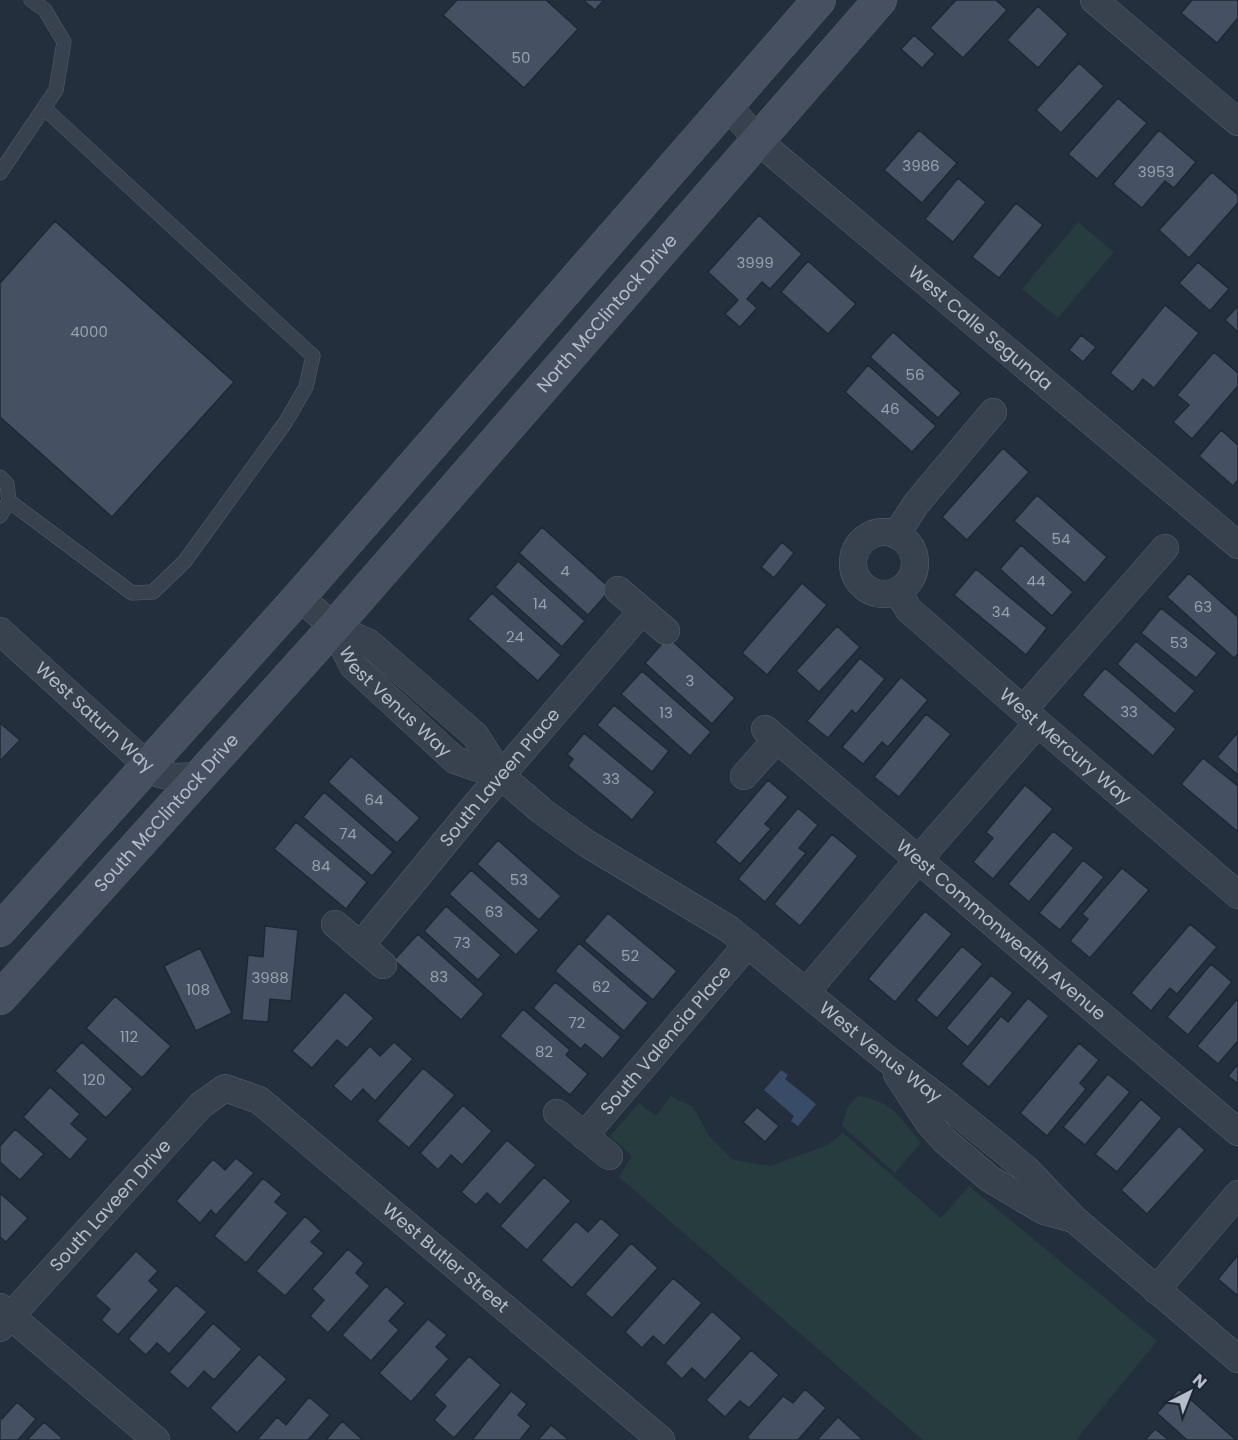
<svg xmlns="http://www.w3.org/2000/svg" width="1238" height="1440" viewBox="0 0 1238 1440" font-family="Poppins,sans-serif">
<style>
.green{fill:#263c3f}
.water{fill:#394c67}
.building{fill:#455162;stroke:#1f2835;stroke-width:1.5}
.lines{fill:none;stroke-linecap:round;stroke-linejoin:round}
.lane-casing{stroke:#565f6c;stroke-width:15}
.street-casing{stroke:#565f6c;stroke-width:28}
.secondary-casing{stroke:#565f6c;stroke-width:34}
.lane{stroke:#38414e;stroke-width:14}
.street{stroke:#38414e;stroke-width:27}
.secondary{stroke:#465061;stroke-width:33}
.labels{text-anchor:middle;stroke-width:4.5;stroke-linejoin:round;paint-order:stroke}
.number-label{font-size:15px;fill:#98a1af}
.street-label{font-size:18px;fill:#b4bcc9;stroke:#1d2633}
</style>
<rect width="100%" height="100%" fill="#242f3e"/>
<path class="green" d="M1078 222 1114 252 1058 318 1022 289Z
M671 1096 693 1107 710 1137 733 1160 771 1166 827 1145 843 1133 941 1218 969 1186 1157 1341 1076 1440H923L619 1177 632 1156 610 1136 639 1103 656 1116Z
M858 1096C893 1101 900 1118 921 1143L895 1173 842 1126 848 1106Z"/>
<path class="water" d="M781 1070 788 1075 785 1079 816 1104 798 1126 791 1121 794 1116 764 1090Z"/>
<path class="building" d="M457 0H546L578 29 524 88 443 15Z
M583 0H604L595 10Z
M956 0H996L1007 10 963 58 930 28Z
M1192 0H1238V18L1217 43 1181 13Z
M1038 6 1068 34 1038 68 1007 40Z
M914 35 935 54 922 68 901 49Z
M1079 63 1104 86 1061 133 1036 110Z
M1118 98 1147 123 1097 179 1068 154Z
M919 130 957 163 922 203 884 170Z
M1159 130 1196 162 1174 188 1165 181 1142 208 1113 184Z
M1212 172 1238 195V203L1189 258 1159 230Z
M958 178 986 202 953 242 925 219Z
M1016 203 1043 225 999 278 972 257Z
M759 215 802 254 770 289 762 282 747 299 757 308 740 327 725 314 738 300 708 272Z
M55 221 234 382 112 517 0 417V283Z
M808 261 856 304 828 334 781 292Z
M1198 262 1229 289 1210 311 1179 283Z
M1165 305 1199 333 1154 388 1143 379 1133 392 1110 373Z
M1238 306V332L1225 320Z
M893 332 961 393 938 418 870 357Z
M1081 335 1096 347 1083 362 1069 350Z
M1214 352 1238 373V386L1192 439 1173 422 1189 405 1177 395Z
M868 365 936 426 912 452 845 392Z
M1221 430 1238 445V480L1233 486 1199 456Z
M1003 448 1029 472 967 540 942 517Z
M1037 495 1107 557 1085 583 1014 521Z
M542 527 611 589 588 615 519 553Z
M782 542 794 553 774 578 761 567Z
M1021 545 1073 592 1052 616 1000 569Z
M518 561 585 621 562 647 495 587Z
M976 569 1047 628 1026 655 954 595Z
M1189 573 1238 617V654L1234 658 1167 597Z
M802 583 827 605 767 675 742 653Z
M492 593 561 655 538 681 468 619Z
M1161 608 1217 653 1196 678 1141 633Z
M837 626 860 647 819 692 796 671Z
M668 637 735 698 712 724 645 663Z
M1136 641 1195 691 1175 714 1117 664Z
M860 658 885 679 856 714 852 710 828 738 807 721Z
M1105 668 1176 729 1153 756 1082 695Z
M642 671 711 732 690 756 621 694Z
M901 677 928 700 888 747 882 742 863 764 842 747Z
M614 705 669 751 652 772 597 725Z
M926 714 951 734 899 797 874 777Z
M0 723 20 740 0 761Z
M1238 732V775L1217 757Z
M584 733 655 792 632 820 568 766 573 759 567 754Z
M351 756 420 818 397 843 328 782Z
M1203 758 1238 786V832L1181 784Z
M768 780 788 797 765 824 771 829 740 864 715 842Z
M1025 785 1053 809 993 879 973 862 993 838 986 832Z
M324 792 393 852 372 876 303 817Z
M798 808 818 825 799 848 806 853 765 902 738 879Z
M296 822 367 882 346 909 274 849Z
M1053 831 1074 848 1029 902 1008 884Z
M832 834 858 856 800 926 774 904Z
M498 840 561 896 539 920 477 864Z
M1083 860 1104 877 1060 930 1039 913Z
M1122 868 1149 890 1090 958 1070 941 1088 919 1082 914Z
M471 870 539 930 516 955 449 894Z
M446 906 501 955 478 980 424 931Z
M925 911 952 934 895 1002 868 979Z
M608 913 677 971 653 1000 584 941Z
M1190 924 1217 947 1177 994 1170 988 1151 1011 1131 993Z
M265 926 298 930 291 1001 270 999 268 1022 242 1020 248 955 263 957Z
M418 934 484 994 461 1020 394 960Z
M579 943 648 1003 624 1031 555 971Z
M962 946 983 964 937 1018 916 1000Z
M200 948 232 1013 196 1031 164 966Z
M1211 964 1232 982 1188 1035 1167 1017Z
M991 975 1013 993 968 1047 946 1028Z
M555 982 621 1037 603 1059 585 1044 581 1049 533 1008Z
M345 992 374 1018 347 1048 337 1040 312 1068 292 1051Z
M115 996 171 1046 142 1078 86 1028Z
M1028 998 1049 1016 989 1087 961 1064 1001 1016 1008 1022Z
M1238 998V1041L1218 1064 1197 1046Z
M523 1009 570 1050 566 1055 588 1074 570 1095 500 1036Z
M82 1042 133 1089 106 1118 55 1071Z
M394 1042 413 1059 375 1101 363 1089 351 1102 333 1086 370 1046 380 1056Z
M1079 1043 1099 1060 1080 1083 1086 1089 1047 1136 1020 1113Z
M1238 1064V1084L1228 1076Z
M423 1068 455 1095 409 1148 377 1121Z
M1108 1074 1130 1092 1085 1145 1063 1127Z
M50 1087 80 1114 71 1124 88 1139 70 1160 23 1117Z
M1141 1099 1162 1118 1117 1172 1095 1154Z
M463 1105 492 1131 462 1165 451 1155 438 1170 420 1153Z
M757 1107 779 1126 765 1142 743 1122Z
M1179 1126 1205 1150 1147 1214 1121 1190Z
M15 1129 44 1154 20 1180 0 1162V1146Z
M507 1140 536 1165 500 1205 487 1193 476 1205 461 1192Z
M236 1158 254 1173 216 1215 211 1210 200 1223 176 1201 213 1159 225 1170Z
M544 1177 571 1201 527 1250 500 1226Z
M263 1178 282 1194 275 1202 288 1213 246 1263 214 1236Z
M0 1193 28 1218 6 1242 0 1237Z
M305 1216 321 1231 311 1242 324 1253 285 1296 256 1271Z
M601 1218 620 1235 572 1288 541 1260 576 1221 588 1232Z
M631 1243 658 1268 612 1318 585 1294Z
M348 1249 364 1263 356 1273 370 1286 328 1333 310 1316 324 1300 312 1289Z
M136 1251 158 1271 149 1281 159 1290 118 1335 101 1320 110 1309 95 1296Z
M1238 1255V1296L1218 1279Z
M673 1278 702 1303 664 1346 653 1336 642 1348 625 1332Z
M176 1285 207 1312 169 1354 157 1343 146 1355 128 1339Z
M386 1286 405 1303 389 1321 399 1330 371 1361 342 1335Z
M712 1311 742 1338 705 1380 692 1368 682 1379 665 1363Z
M428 1319 447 1335 436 1347 449 1359 411 1402 379 1373Z
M213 1323 242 1349 214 1380 204 1371 188 1389 169 1372Z
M751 1350 779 1375 749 1408 740 1401 725 1417 706 1400Z
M259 1354 287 1379 237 1433 210 1408Z
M469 1356 501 1385 454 1438 434 1420 446 1406 434 1395Z
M805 1389 826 1408 798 1440H750L747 1437 783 1396 793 1403Z
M1179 1389 1236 1440H1187L1157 1413Z
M511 1391 527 1404 518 1415 531 1426 520 1440H472Z
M309 1397 330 1415 308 1440H257L277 1417 286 1425Z
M17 1402 36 1419 18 1440H0V1417L2 1419Z
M838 1417 863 1440H817Z
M342 1421 363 1440H326Z
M44 1422 62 1438 60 1440H27Z
M551 1425 569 1440H538Z
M1155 1429 1169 1440H1145Z"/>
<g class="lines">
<defs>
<path id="lane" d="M0 173 56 90 64 42 45 10 31 0
M0 477 7 484 9 501 0 516
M9 501 132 593 153 592 185 561 285 423 306 387 313 356 44 108"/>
<g id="street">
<path d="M1094 0 1238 122"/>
<path id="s1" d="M727 105 758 140 776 156 1238 545"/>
<circle cx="884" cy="563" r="31"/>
<path d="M896 535 916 504 993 412"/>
<path d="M618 590 666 631"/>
<path id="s2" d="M897 591 909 610 1038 723 1238 895"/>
<path id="s3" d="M299 597 334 627 369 643 475 735 501 776 542 811 586 843 729 929 887 1059 949 1106 1026 1169 1074 1219 1238 1359"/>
<path id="s4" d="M334 627 353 666 455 760 501 776"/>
<path id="s5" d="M0 631 147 765 160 774 175 777 200 776"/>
<path d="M1023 710 1165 548"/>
<path id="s6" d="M765 729 1238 1132"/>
<path d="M744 776 777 739"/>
<path d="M335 924 383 965"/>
<path id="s7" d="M360 946 474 807 642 611"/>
<path d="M806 992 918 860 1038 723"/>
<path d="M897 1074 929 1123 944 1140 990 1179 1044 1211 1070 1218"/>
<path d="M557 1113 609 1156"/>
<path id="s8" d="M584 1136 748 944"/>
<path d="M1156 1290 1238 1194"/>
<path d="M0 1307 156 1440"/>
<path id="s9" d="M0 1328 201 1105 225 1088 259 1100 661 1440"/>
</g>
<g id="secondary">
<path d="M0 930 299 597 819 0"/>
<path id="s10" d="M0 998 334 627 880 0"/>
</g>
</defs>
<use href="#lane" class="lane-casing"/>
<use href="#street" class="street-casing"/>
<use href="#secondary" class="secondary-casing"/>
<use href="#lane" class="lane"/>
<use href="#street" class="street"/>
<use href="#secondary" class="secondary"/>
</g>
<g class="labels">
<g class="number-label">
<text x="521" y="63">50</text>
<text x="921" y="171">3986</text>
<text x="1156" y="177">3953</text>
<text x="755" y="268">3999</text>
<text x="89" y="337">4000</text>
<text x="915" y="380">56</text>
<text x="890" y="414">46</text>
<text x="1061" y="544">54</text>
<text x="565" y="576">4</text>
<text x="1036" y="586">44</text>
<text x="540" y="609">14</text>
<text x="1203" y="612">63</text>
<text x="1001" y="617">34</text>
<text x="515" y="642">24</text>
<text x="1179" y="648">53</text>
<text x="690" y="686">3</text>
<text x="1129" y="717">33</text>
<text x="666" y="718">13</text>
<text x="611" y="784">33</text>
<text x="374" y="805">64</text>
<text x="348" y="839">74</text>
<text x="321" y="871">84</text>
<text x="519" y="885">53</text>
<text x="494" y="917">63</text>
<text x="462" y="948">73</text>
<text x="630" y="961">52</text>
<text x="439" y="982">83</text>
<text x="270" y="983">3988</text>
<text x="601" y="992">62</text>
<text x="198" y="995">108</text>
<text x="577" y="1028">72</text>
<text x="129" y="1042">112</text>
<text x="544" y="1057">82</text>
<text x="94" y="1085">120</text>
</g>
<g class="street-label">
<text dy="6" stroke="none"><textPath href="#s10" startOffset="915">North McClintock Drive</textPath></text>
<text dy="6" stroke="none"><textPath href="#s1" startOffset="338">West Calle Segunda</textPath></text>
<text dy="6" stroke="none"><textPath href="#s4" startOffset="98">West Venus Way</textPath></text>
<text dy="6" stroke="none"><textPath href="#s5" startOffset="128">West Saturn Way</textPath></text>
<text dy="6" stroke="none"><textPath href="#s2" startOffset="230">West Mercury Way</textPath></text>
<text dy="6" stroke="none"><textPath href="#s7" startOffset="219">South Laveen Place</textPath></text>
<text dy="6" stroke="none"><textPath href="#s10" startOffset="249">South McClintock Drive</textPath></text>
<text dy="6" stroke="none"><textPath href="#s6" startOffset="310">West Commonwealth Avenue</textPath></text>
<text dy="6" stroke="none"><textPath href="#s8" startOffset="126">South Valencia Place</textPath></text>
<text dy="6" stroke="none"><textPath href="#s3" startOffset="744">West Venus Way</textPath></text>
<text dy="6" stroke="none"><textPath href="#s9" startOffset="165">South Laveen Drive</textPath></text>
<text dy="6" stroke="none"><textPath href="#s9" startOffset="610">West Butler Street</textPath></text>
</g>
</g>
<g transform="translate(1190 1392) rotate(42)" stroke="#1d2633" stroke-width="4.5" paint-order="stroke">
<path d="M0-4.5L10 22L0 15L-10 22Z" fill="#b4bcc9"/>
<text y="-9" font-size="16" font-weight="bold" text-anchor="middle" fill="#b4bcc9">N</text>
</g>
</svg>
